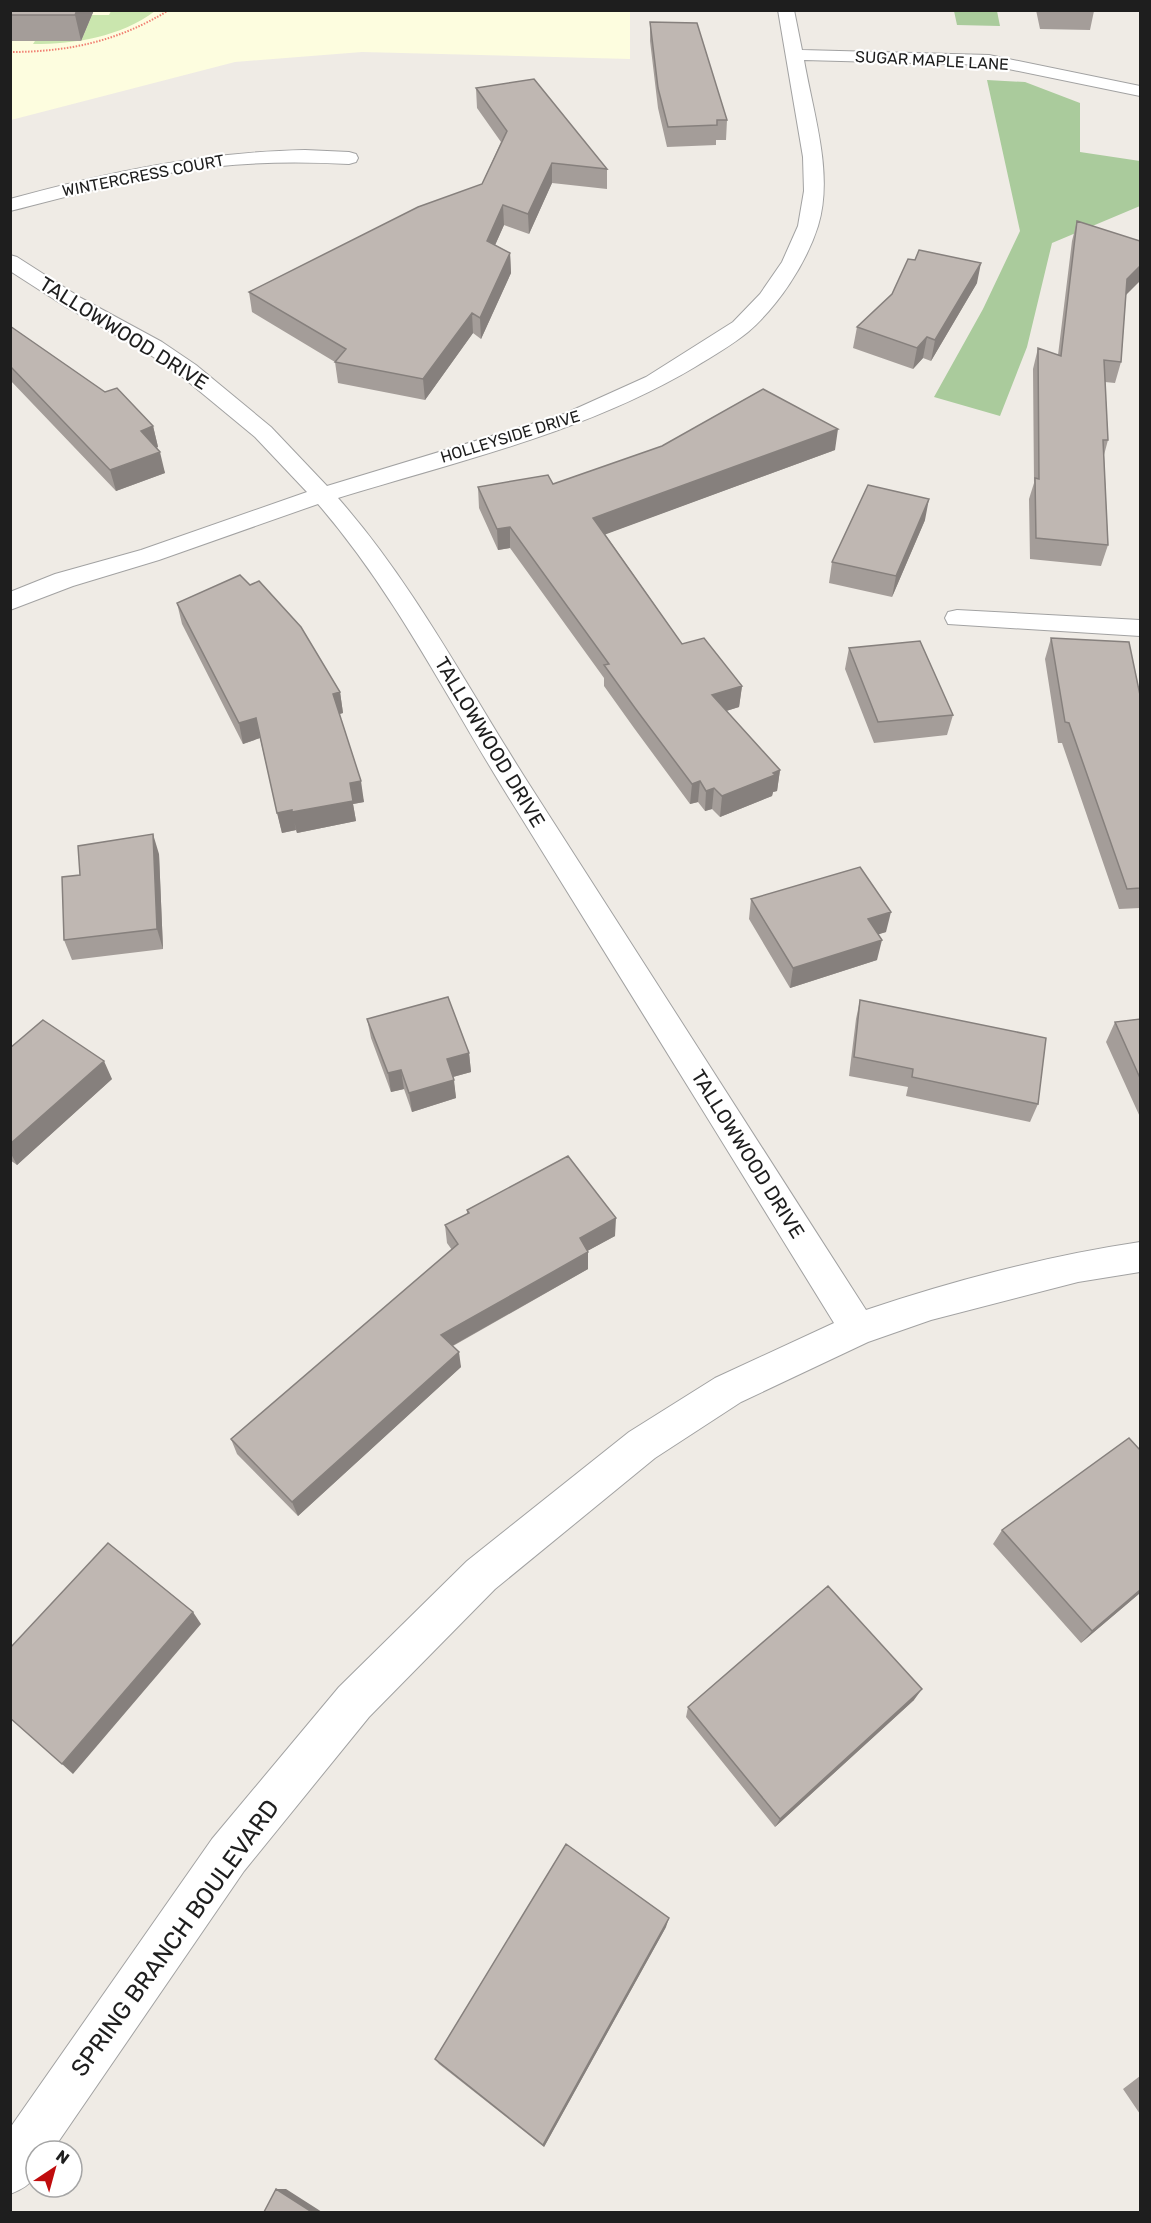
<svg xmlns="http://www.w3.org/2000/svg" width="1151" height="2223" viewBox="0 0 1151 2223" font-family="Rubik,sans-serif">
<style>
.education{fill:#fdfddf}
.grass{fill:#cae6ae}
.forest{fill:#aacb9c}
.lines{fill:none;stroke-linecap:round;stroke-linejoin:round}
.service-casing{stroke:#a2a2a2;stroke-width:2}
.minor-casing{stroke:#a2a2a2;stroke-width:2}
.path{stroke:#f18073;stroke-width:2;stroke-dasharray:1.5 1.5;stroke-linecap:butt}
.service{fill:#fff;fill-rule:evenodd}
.minor{fill:#fff;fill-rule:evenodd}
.wall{fill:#a49d99}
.shaded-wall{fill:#86807d}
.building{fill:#bfb7b2;stroke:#86807d;stroke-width:1.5}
.labels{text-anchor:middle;stroke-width:4.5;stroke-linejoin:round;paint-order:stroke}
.far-street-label{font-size:16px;fill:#1e1e1e;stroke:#fff}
.street-label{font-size:20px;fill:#1e1e1e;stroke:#fff}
.near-street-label{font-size:24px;fill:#1e1e1e;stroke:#fff}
</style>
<rect width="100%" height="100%" fill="#efebe5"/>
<path class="education" d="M11 11H630V59L362 52 235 62 11 120Z"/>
<path class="grass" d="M111 11H155C120 37 76 44 33 44L35 41H81L92 15H109Z"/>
<path class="forest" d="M954 11H997L1000 26 957 25Z
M987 80 1025 82 1080 103V152L1140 161V206L1052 243 1027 347 1000 416 934 397 983 309 1020 231Z"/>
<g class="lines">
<defs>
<path id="service" d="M957 610 1140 620V636L948 624 945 618 948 612Z"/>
<path id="minor" d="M778 10H794L802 50 989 55 1140 86V96L989 65 804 60C813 113 834 174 818 226 806 264 778 306 748 332 732 345 713 356 695 367 586 432 459 461 338 498 413 583 466 685 527 781 640 957 753 1134 866 1310 955 1280 1047 1256 1140 1242V1272L1078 1282 931 1320 868 1342 741 1402 655 1458 495 1589 369 1717 244 1871 52 2151H36C36 2177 36 2184 10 2194V2128L212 1839 339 1687 467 1561 629 1432 715 1378 834 1323C725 1146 616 970 506 793 446 696 394 592 318 504L159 560 73 586 10 610V592L55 574 141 550 307 492 255 437 180 375 146 352 66 307 10 271V255L17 257 81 298 162 342 196 365 271 427 327 486 564 414 646 377 733 322 760 294 782 262 798 226 804 191 803 157Z
M305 150 349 152 356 154 358 158 356 162 349 164C291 161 233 162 175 172 120 182 65 197 10 211V199C108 172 204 152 305 150Z"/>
</defs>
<use href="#service" class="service-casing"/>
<use href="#minor" class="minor-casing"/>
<path class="path" d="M10 52C69 52 119 41 169 10"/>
<use href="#service" class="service"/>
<use href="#minor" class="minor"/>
</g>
<path class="wall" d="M10 10H94L81 41H10Z
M1036 10H1094V11L1090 30 1040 29Z
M650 22 727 120 726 140H716V145L667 147 658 108 650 41Z
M476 88 607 169V189L552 183 529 234 504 225 495 245 510 253 511 273 481 339 473 333 425 400 338 383 335 362 252 312 249 292 482 184 501 142 477 108Z
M1077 221 1126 295 1121 362 1115 383 1105 382 1108 440 1104 455 1108 545 1101 566 1030 559 1029 499 1034 483 1033 369 1038 348 1058 355 1072 241Z
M977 283 931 361 923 358 913 369 853 348 857 327Z
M10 326 153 426 158 447 156 448 165 473 116 491 10 380Z
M835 450 605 534 682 644 742 686 739 707 726 711 780 770 777 791 773 792 772 796 720 817 712 809 705 811 698 802 690 804 634 728 604 686V678L510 548 498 550 479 508 478 487 553 484Z
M925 520 892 597 829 583 832 562Z
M177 603 340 692 343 713 339 714 364 802 353 804 356 821 297 833 296 830 282 833 260 738 243 744 182 624Z
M1051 638 1140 695V908L1119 909 1062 743H1058L1045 659Z
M849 648 953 715 947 735 874 743 845 669Z
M159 854 163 949 72 960 64 940 80 875Z
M751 899 886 932 878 934 877 960 790 988 749 919Z
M860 1000 1038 1104 1030 1122 906 1096 908 1087 849 1076 856 1019Z
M367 1019 469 1053 471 1072 453 1077 456 1098 412 1112 404 1089 391 1092 371 1038Z
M1140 1019V1117L1106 1042 1115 1022Z
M10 1048 112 1079 17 1165 10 1160Z
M467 1210 615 1236 587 1251 588 1269 453 1346 461 1367 298 1516 237 1454 231 1439 452 1250 447 1243 445 1225 467 1214Z
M1002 1530 1140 1593 1081 1643 993 1544Z
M914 1700 775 1827 686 1717 688 1707Z
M666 1927 544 2147 439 2064 435 2059Z
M1140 2076V2114L1123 2089Z"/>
<path class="shaded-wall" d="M77 10H94L81 41 75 15Z
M552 163V183L529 234 528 214Z
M503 205 504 225 488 261 487 241Z
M510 253 511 273 481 339 480 318Z
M981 263 977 283 931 361 935 340Z
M1140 266V281L1121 300 1127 279Z
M472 313 473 333 425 400 423 379Z
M927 337 923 358 913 369 917 348Z
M153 426 158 447 146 452 141 431Z
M838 429 835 450 593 539V518Z
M160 452 165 473 116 491 110 470Z
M929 499 925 520 892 597 896 576Z
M510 527V548L498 550 497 529Z
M742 686 739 707 710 716 712 695Z
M340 692 343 713 336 715 333 694Z
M256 718 260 738 243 744 239 723Z
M780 770 777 791 773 792 772 796 720 817 722 796Z
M361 781 364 802 353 804 356 821 297 833 292 812 350 783Z
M700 781 698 802 690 804 692 784Z
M714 788 712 809 705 811 706 791Z
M292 810 296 830 282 833 277 813Z
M153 834 159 854 163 949 157 929Z
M891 912 886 932 864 939 868 919Z
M882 940 877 960 790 988 793 968Z
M469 1053 471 1072 449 1078 447 1059Z
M104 1061 112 1079 17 1165 10 1152V1144Z
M401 1070 404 1089 391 1092 388 1073Z
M454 1080 456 1098 412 1112 409 1093Z
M616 1218 615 1236 580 1255V1238Z
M588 1252V1269L443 1351 441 1335Z
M459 1352 461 1367 298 1516 292 1502Z
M1140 1590V1593L1081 1643 1092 1631Z
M193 1612 201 1624 73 1774 62 1764Z
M922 1689 914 1700 775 1827 780 1819Z
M669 1918 666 1927 544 2147 543 2145Z
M276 2189H286L322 2212H312Z"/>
<path class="building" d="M10 10H77L75 15H10Z
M650 22 697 23 727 120H717V125L668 127 658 88Z
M534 79 607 169 552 163 528 214 503 205 487 241 510 253 480 318 472 313 423 379 335 362 346 349 249 292 418 207 482 184 507 131 476 88Z
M1077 221 1140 241V266L1127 279 1121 362 1104 360 1108 440H1103L1108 545 1036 538 1035 478 1039 479 1038 348 1061 356Z
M919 250 981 263 935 340 927 337 917 348 857 327 892 294 908 259 915 260Z
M10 326 105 392 117 388 153 426 141 431 160 452 110 470 10 366Z
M763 389 838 429 593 518 682 644 704 638 742 686 712 695 780 770 773 773 775 775 722 796 714 788 706 791 700 781 692 784 635 708 604 665 609 664 510 527 497 529 478 487 548 475 553 484 662 446Z
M868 485 929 499 896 576 832 562Z
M240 575 250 585 259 581 301 627 340 692 333 694 361 781 350 783 353 801 292 812V810L277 813 256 718 239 723 177 603Z
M1051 638 1129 642 1140 695V888L1127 889 1069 723 1065 722Z
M920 641 953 715 878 722 849 648Z
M153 834 157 929 64 940 62 877 80 875 78 846Z
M860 867 891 912 868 919 882 940 793 968 751 899Z
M448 997 469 1053 447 1059 454 1080 409 1093 401 1070 388 1073 367 1019Z
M860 1000 1046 1038 1038 1104 912 1077 913 1069 854 1057Z
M1140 1019V1078L1115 1022Z
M43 1020 104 1061 10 1144V1048Z
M568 1156 616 1218 580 1238 588 1252 441 1335 459 1352 292 1502 231 1439 458 1244 445 1225 469 1213 467 1210Z
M1129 1438 1140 1450V1590L1092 1631 1002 1530Z
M108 1543 193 1612 62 1764 10 1718V1648Z
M828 1586 922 1689 780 1819 688 1707Z
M566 1844 669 1918 543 2145 435 2059Z
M276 2189 312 2212H264Z"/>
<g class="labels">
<g class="far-street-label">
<text transform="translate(932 60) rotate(3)" y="6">SUGAR MAPLE LANE</text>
<text transform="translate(143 175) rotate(-11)" y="6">WINTERCRESS COURT</text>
<text transform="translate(510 436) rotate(-17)" y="6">HOLLEYSIDE DRIVE</text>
</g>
<g class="street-label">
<text transform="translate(124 333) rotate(32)" y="7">TALLOWWOOD DRIVE</text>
<text transform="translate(490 742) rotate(59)" y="7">TALLOWWOOD DRIVE</text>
<text transform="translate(748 1154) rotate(58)" y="7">TALLOWWOOD DRIVE</text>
</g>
<g class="near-street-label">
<text transform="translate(175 1938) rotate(-54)" y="8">SPRING BRANCH BOULEVARD</text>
</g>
</g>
<rect width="1151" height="2223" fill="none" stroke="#1e1e1e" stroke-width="24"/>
<g transform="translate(54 2169) rotate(36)"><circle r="28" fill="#ffffff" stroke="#a5a5a5" stroke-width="1.5"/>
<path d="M0-4.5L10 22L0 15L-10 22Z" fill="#c00c0d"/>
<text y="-9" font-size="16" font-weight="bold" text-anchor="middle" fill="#1e1e1e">N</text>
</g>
</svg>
